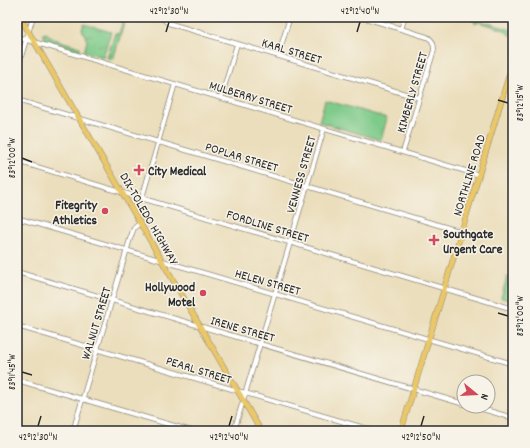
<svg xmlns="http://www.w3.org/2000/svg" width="530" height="448" viewBox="0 0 530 448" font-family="Dekko,sans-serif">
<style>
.grass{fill:url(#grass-tufts);stroke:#547a5a}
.park{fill:#7eca89;stroke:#547a5a}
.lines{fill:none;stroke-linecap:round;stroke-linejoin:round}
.minor-casing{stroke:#8b8474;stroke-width:5.5}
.major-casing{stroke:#8b8474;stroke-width:6}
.minor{stroke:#fff;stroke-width:4}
.major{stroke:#eac769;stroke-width:5}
.ticks{fill:none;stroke:#2b2b2b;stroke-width:1.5}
.poi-dot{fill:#d1495b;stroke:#f7f3e8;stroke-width:1.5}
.labels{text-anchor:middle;stroke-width:3;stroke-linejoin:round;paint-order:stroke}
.street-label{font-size:13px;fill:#2b2b2b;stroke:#f7f3e8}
.poi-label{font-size:13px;font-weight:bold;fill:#2b2b2b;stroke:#f7f3e8;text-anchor:start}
.neatline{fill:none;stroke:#2b2b2b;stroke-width:1.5}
.ticks-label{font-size:10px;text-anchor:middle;fill:#2b2b2b}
</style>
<defs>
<pattern id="grass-tufts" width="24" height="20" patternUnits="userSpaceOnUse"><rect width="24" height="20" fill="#7eca89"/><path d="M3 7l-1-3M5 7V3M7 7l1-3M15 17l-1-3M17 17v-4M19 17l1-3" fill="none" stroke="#67a470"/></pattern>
</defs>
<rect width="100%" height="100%" fill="#f7f3e8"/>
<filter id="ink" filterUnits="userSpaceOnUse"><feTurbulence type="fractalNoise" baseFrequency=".025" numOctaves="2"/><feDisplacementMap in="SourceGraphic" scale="8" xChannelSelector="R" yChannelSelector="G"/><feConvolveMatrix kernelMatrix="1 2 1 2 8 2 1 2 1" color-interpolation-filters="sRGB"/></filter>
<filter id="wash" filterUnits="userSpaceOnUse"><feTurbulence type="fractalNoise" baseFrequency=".012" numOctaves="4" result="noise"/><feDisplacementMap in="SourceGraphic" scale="16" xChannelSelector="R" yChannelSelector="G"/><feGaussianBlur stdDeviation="0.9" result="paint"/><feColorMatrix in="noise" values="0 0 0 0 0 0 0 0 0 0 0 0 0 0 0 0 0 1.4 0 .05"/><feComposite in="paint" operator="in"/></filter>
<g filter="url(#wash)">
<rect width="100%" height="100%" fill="#ebdebc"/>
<path class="grass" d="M124 17H126L113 60 107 58 115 33 119 34Z
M461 17H468L512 30 510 36 504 30 479 22 475 24V21Z
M84 24 111 32 103 57 84 52 87 41 82 29Z
M46 33 54 39 80 47V51L46 40 42 34Z
M507 277 513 279V301L501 298Z"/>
<path class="park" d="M325 100 387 118 381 140 319 122Z"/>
</g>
<g filter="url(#ink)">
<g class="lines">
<defs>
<path id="minor" d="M161 17 168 23 419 98
M362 17 427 37C433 40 434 44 434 50L403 152
M401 29 405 17
M17 37 479 175
M278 56 290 17
M17 70 33 17
M221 98 237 44
M17 100 462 232
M17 161 513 309
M142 198 175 84
M17 218 513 364
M17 272 464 404
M17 326 375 431
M17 380 192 431
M472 406 513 418
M73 431 130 239 134 228 140 223
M234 431 324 129"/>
<path id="major" d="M20 17 261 431
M401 431 513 62"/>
</defs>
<use href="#minor" class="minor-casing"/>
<use href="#major" class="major-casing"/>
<use href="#minor" class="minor"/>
<use href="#major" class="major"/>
</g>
</g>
<path class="ticks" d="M166 32 169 22M357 32 360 22M498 100 508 103M22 158 32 162M498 313 508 316M22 372 32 375M38 426 41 416M229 426 232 416M421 426 424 416"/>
<g class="poi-dot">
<path d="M137 164h4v4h4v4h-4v4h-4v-4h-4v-4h4z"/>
<circle cx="105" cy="211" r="4"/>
<path d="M432 234h4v4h4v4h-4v4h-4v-4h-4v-4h4z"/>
<circle cx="203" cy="293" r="4"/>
</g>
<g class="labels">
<g class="street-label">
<text transform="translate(292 50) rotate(17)" y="5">KARL STREET</text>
<text transform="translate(411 92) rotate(-74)" y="5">KIMBERLY STREET</text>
<text transform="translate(251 96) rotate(17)" y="5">MULBERRY STREET</text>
<text transform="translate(242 156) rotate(17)" y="5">POPLAR STREET</text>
<text transform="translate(300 174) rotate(-74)" y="5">VENNESS STREET</text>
<text transform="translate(468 175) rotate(-73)" y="5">NORTHLINE ROAD</text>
<text transform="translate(150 218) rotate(60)" y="5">DIX-TOLEDO HIGHWAY</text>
<text transform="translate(268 225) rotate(17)" y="5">FORDLINE STREET</text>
<text transform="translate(268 281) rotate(16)" y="5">HELEN STREET</text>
<text transform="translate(95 323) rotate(-73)" y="5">WALNUT STREET</text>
<text transform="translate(243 328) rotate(16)" y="5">IRENE STREET</text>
<text transform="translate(199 369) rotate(17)" y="5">PEARL STREET</text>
</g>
<g class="poi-label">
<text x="148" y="175">City Medical</text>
<text x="97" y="209" text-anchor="end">Fitegrity<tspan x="97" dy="15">Athletics</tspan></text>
<text x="443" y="238">Southgate<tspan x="443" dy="15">Urgent Care</tspan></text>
<text x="195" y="291" text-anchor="end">Hollywood<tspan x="195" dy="15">Motel</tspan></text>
</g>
</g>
<rect width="530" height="448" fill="none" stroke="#f7f3e8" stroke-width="44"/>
<g transform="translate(476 394) rotate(108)"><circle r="19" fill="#f7f3e8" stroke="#a5a39c"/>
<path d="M0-3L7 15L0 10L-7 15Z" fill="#d1495b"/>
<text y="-6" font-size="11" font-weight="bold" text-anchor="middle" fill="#2b2b2b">N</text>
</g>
<rect x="22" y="22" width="486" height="404" class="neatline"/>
<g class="ticks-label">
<text x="169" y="14">42°12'30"N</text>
<text x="360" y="14">42°12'40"N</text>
<text transform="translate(519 103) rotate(-90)" y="4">83°12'15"W</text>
<text transform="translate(11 158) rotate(-90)" y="4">83°12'00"W</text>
<text transform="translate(519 316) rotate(-90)" y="4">83°12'00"W</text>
<text transform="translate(11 372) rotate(-90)" y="4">83°11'45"W</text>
<text x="38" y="440">42°12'30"N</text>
<text x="229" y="440">42°12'40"N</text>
<text x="421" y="440">42°12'50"N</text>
</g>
</svg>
